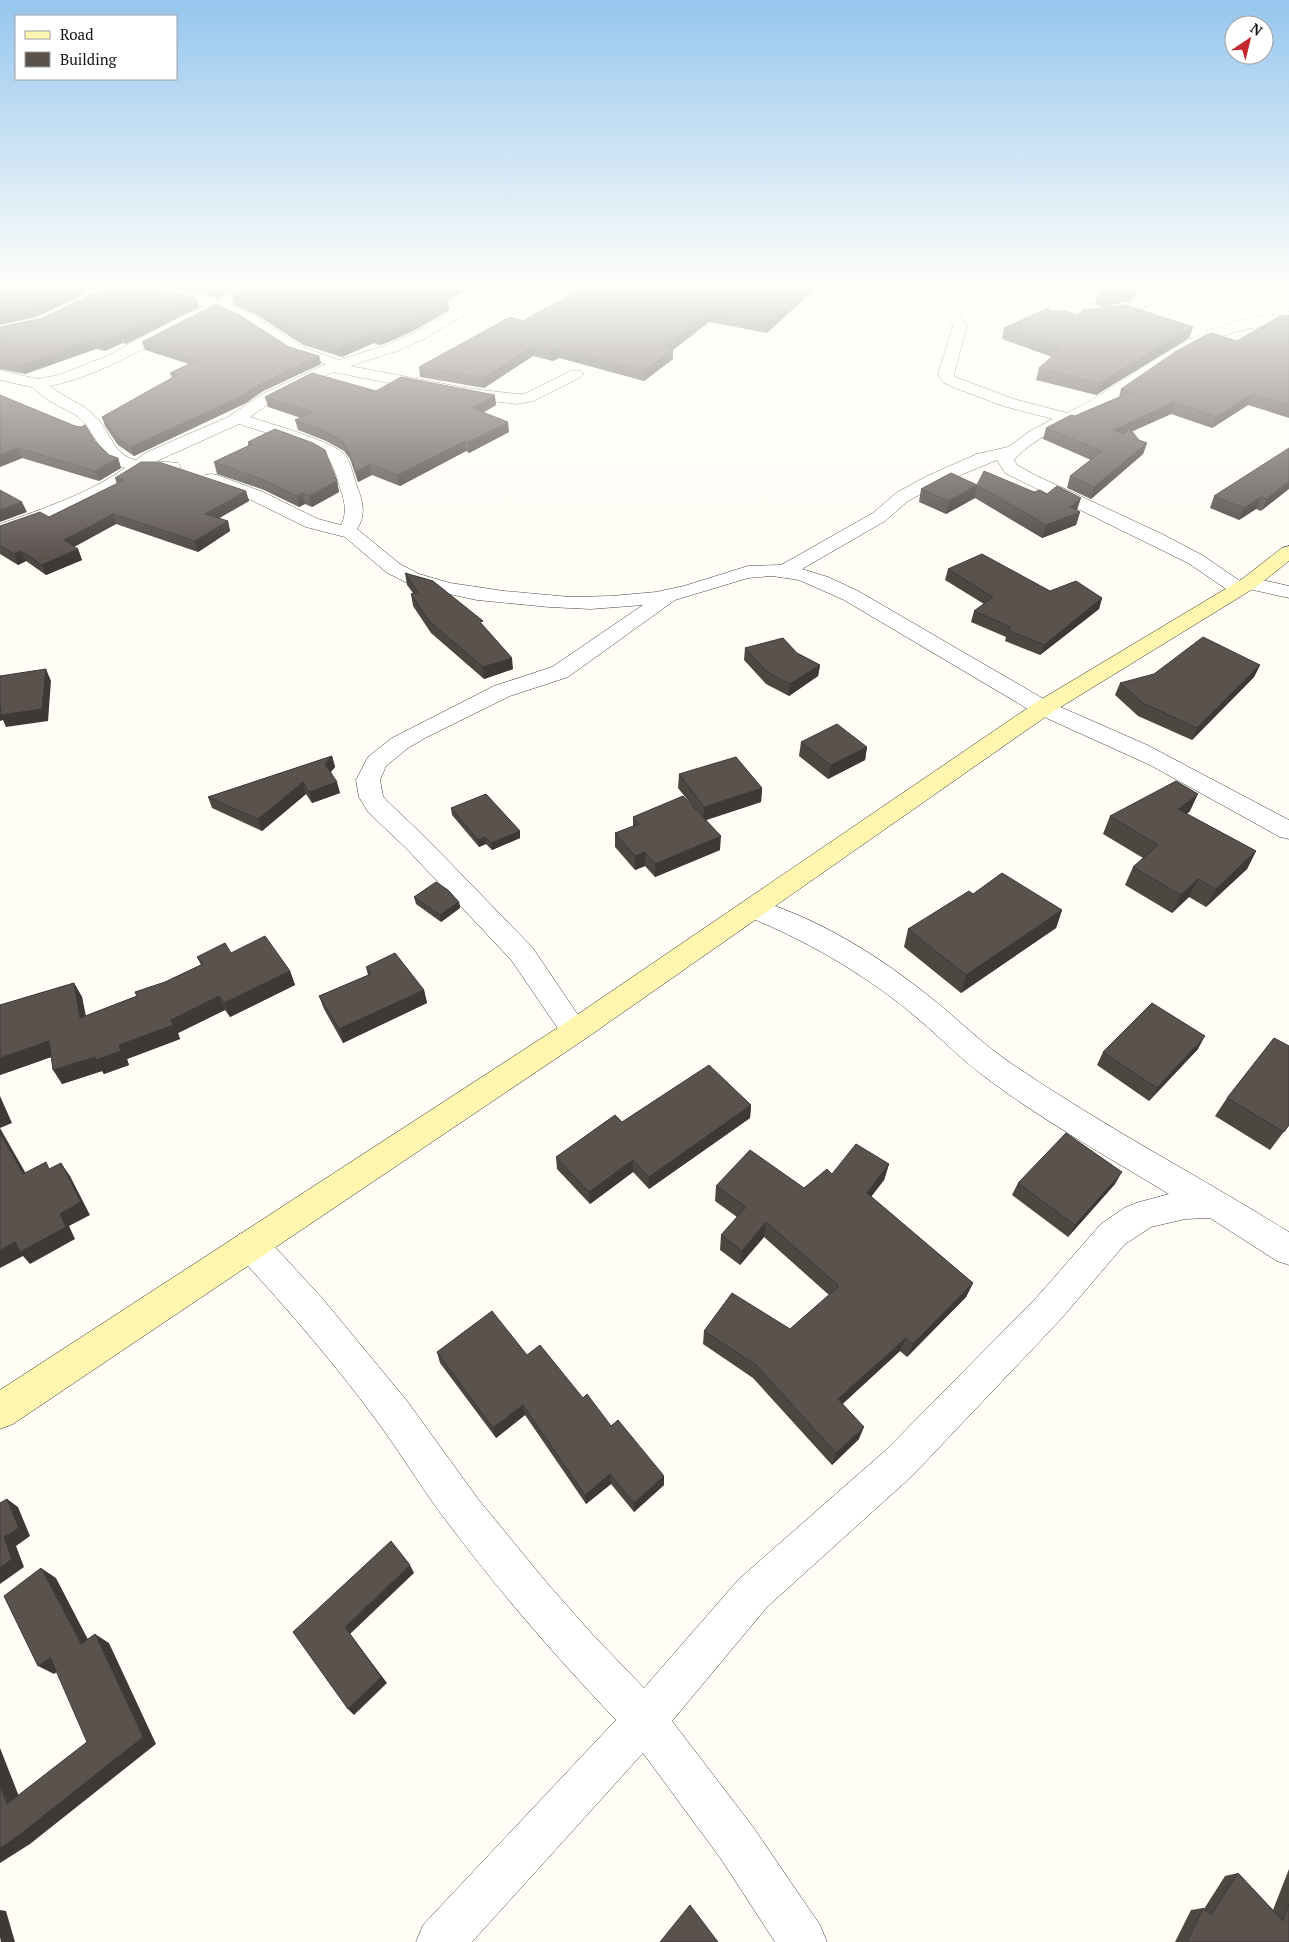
<svg xmlns="http://www.w3.org/2000/svg" width="1289" height="1942" viewBox="0 0 1289 1942" font-family="'PT Serif',serif">
<style>
.lines{fill:none;stroke-linecap:round;stroke-linejoin:round}
.street-casing{stroke:#444;stroke-width:1}
.secondary-casing{stroke:#333;stroke-width:1}
.street{fill:#fff;fill-rule:evenodd}
.secondary{fill:#fff6b0;fill-rule:evenodd}
.wall{fill:#4d4742}
.shaded-wall{fill:#3f3936}
.building{fill:#5a524d;stroke:#3f3936}
</style>
<rect width="100%" height="100%" fill="#fffdf5"/>
<g class="lines">
<defs>
<path id="street" d="M128 287H156L218 300 247 287H265L230 305 254 316 302 347 339 360 390 344 416 332 493 287H509L426 338 400 350 350 366 466 388 517 394H524L571 371H581L584 374 581 377 533 401 517 404 466 398 333 372 276 399 250 417C271 424 328 440 343 453 351 460 354 479 358 489 363 502 366 516 357 529L400 564 419 574 450 583 504 591 570 597 612 596 656 592 684 586 748 566 781 565 873 513 896 493 927 476 977 454 1008 447 1030 431 1053 419 1003 406 958 389 944 383 938 374 953 326C947 314 938 311 930 301L932 298C948 294 961 314 967 326L954 374 955 377 1014 399 1067 413C1136 380 1194 317 1276 316L1220 287H1238L1289 312V324C1239 325 1195 344 1155 372 1138 383 1123 397 1105 406 1074 423 1037 434 1014 460L1017 465 1035 475 1162 534 1202 555 1240 581 1249 577 1289 586V598L1249 589 1246 593 1239 595 1232 593 1188 563 1005 473 997 460 939 484 908 501 885 521 802 569 828 577 858 591 1049 702 1147 745 1289 820V839L1280 837 1150 765 1033 712 844 600 799 580 772 576 748 578 675 600 568 677 510 696 427 737 408 748 386 766 380 780 383 796 386 800 425 837 532 947 589 1031 585 1039 575 1042 565 1039 512 961 407 849 368 812 359 797 356 780 368 757 392 738 494 686 552 667 643 605 591 609 549 607 477 600 430 590 405 582 386 572 345 537 306 527 251 500 205 483 202 479 205 475 211 474 217 475 263 492 318 519 341 525C347 514 345 502 341 491 338 483 335 465 328 459 317 448 257 430 239 424L157 461 178 463 181 467 178 471 172 472 143 470 101 496 53 517 0 536V524C42 509 88 494 125 468L116 465 107 457 87 426 77 416 48 400 32 387 0 380V370L37 379 59 375 107 356 183 315 205 306 134 291ZM218 310 244 322 292 353 326 364 264 393 228 417 145 453 136 460C113 456 110 430 95 416 83 403 64 398 50 386 110 374 162 335 218 310Z
M1027 287H1047L1107 308 1126 305 1168 287H1187L1186 290 1134 312 1097 317 1092 316 1091 312 1028 290Z
M753 899C817 917 879 956 930 997 958 1019 982 1044 1012 1064 1101 1125 1197 1175 1289 1232V1265L1277 1261 1210 1218 1185 1219 1151 1227 1125 1244 1061 1319 912 1476 767 1607 672 1721 753 1827 820 1925 827 1942H775L721 1859 643 1753 472 1942H416L423 1925 616 1720C558 1659 502 1595 451 1527 426 1495 405 1460 382 1428 338 1367 289 1311 239 1256L234 1245 239 1234 251 1230 263 1234 322 1298 407 1401 478 1499 547 1583 592 1634 644 1688 739 1579 886 1450 1037 1297 1101 1224 1124 1208 1136 1203 1169 1194C1106 1156 1040 1119 981 1074 956 1055 934 1031 910 1012 860 971 803 939 744 915L740 908 744 901Z"/>
<path id="secondary" d="M1289 546V561L1256 587 1051 713 585 1039 13 1424 0 1429V1390L565 1023 1035 703 1242 579 1282 548Z"/>
</defs>
<use href="#street" class="street-casing"/>
<use href="#secondary" class="secondary-casing"/>
<use href="#street" class="street"/>
<use href="#secondary" class="secondary"/>
</g>
<path class="wall" d="M167 287H241L218 298Z
M473 287 447 301 449 310 415 330 389 342 379 345 374 343 342 357 303 345 255 314 234 305 232 296Z
M584 287H817L767 333 709 322 673 350V359L644 381 559 358 553 361 533 356 484 388 420 377 419 367 523 321Z
M1104 287H1139L1131 301 1103 307 1095 304 1097 295Z
M196 298 199 307 126 344 123 343 105 351 96 349 25 374 0 369V327Z
M1050 311 1078 315 1193 327 1189 338 1096 395 1036 380 1039 368 1052 357 1002 339 1004 328Z
M1289 315V418L1248 405 1212 428 1171 414 1132 431 1139 440 1147 443 1143 454 1091 499 1067 488 1070 476 1091 460 1043 439 1046 428 1119 397 1121 389 1237 341Z
M142 342 289 347 319 356 321 364 263 391 246 403 134 456 118 445 105 426 102 417 172 378 170 373 189 364 145 350Z
M376 391 496 405 484 412 509 432 469 453 466 451 400 486 372 475 358 482 350 459 344 451 326 441 298 430 295 420 301 418 268 407 265 397Z
M0 395 95 441 109 455 118 458 121 468 99 481 22 458 0 467Z
M248 442 337 481 339 492 312 507 305 504 299 507 264 490 217 474 214 462 248 446Z
M1289 448 1261 511 1256 509 1239 520 1210 508 1214 496Z
M115 478 246 491 249 501 219 518 228 521 230 531 198 552 116 524 74 547 78 549 82 560 46 575 26 561 18 565 0 554V526L49 517 117 484Z
M977 485 1077 511 1080 512 1076 525 1042 538 975 498 946 514 919 502 921 489Z
M948 569 1050 591 1102 598 1099 609 1040 655 1005 641 1006 637 971 622 974 611 984 604 945 580Z
M405 573 513 669 484 679 431 633 413 606 411 594 413 593 407 585Z
M745 648 797 653 820 665 818 676 789 696 766 684 744 660Z
M1260 665 1254 677 1192 740 1138 716 1115 695 1120 683Z
M801 742 867 747 865 760 828 779 799 756Z
M332 756 335 767 331 772 340 793 312 803 306 794 262 831 212 808 208 797Z
M679 774 762 788 761 802 706 820 720 850 655 877 645 866 635 870 615 847V833L633 826V817L690 803 678 788Z
M451 808 520 838 492 850 486 844 479 847 452 815Z
M1190 811 1187 814 1256 851 1247 869 1206 907 1189 897 1172 913 1125 885 1133 867 1143 858 1103 834 1110 816Z
M973 894 1062 910 1056 928 961 993 904 947 908 929Z
M414 897 459 902 460 908 441 922 416 904Z
M231 953 290 971 295 985 230 1017 225 1010 178 1033 180 1039 127 1059 129 1065 104 1074 102 1071 62 1084 51 1057 0 1075V1005L74 983 82 997 86 1016 137 996 165 982 201 965 197 957Z
M366 967 424 990 427 1003 343 1043 324 1009 319 996 368 975Z
M1198 1049 1149 1101 1097 1065 1103 1052Z
M1227 1098 1289 1125 1270 1150 1215 1116Z
M751 1105 750 1118 649 1189 633 1172 590 1204 557 1169 556 1157 622 1122Z
M889 1164 884 1180 871 1197 973 1283 966 1297 907 1357 900 1351 842 1404 859 1439 832 1465 753 1378 703 1344 704 1331 790 1329 829 1295 764 1237 740 1265 720 1250 721 1235 737 1217 715 1201 716 1186 804 1188 832 1174Z
M1018 1183 1115 1184 1068 1237 1012 1195Z
M437 1352 527 1355 611 1426 664 1485 634 1512 611 1484 586 1504 525 1415 496 1438 440 1363Z
M1289 1869V1942H1175L1191 1910 1203 1908 1204 1909 1225 1876 1238 1873 1273 1910Z"/>
<path class="shaded-wall" d="M78 287H100L36 317 0 325V315Z
M219 287H241L218 298 216 289Z
M455 287H473L436 307 435 298Z
M808 287H817L767 333 768 324Z
M1136 287H1139L1131 301 1103 307 1106 298Z
M196 298 199 307 126 344 123 334Z
M448 301 449 310 415 330 389 342 379 345 378 336Z
M709 313V322L673 350V359L644 381V371L665 346Z
M1193 327 1189 338 1096 395 1099 383Z
M120 334 123 343 105 351 102 342Z
M372 334 374 343 342 357 340 348Z
M93 340 96 349 25 374 21 365Z
M533 346V356L484 388 483 378Z
M558 348 559 358 553 361 552 352Z
M319 356 321 364 263 391 246 403 134 456 131 447 261 383Z
M1252 394 1248 405 1212 428 1216 417Z
M495 395 496 405 474 418 472 408Z
M1174 402 1171 414 1109 442 1113 430Z
M508 422 509 432 469 453 468 442Z
M465 441 466 451 400 486 398 475Z
M1147 443 1143 454 1091 499 1094 487Z
M18 448 22 458 0 467V455Z
M118 458 121 468 99 481 95 471Z
M370 464 372 475 358 482 356 472Z
M337 481 339 492 312 507 309 496Z
M1289 481V489L1261 511 1266 499Z
M977 485 975 498 946 514 949 501Z
M246 491 249 501 209 524 205 514Z
M303 493 305 504 299 507 297 496Z
M1261 497 1256 509 1239 520 1244 508Z
M1081 498 1077 510 1080 512 1076 525 1042 538 1046 525Z
M22 502 27 512 0 522V510Z
M113 514 116 524 68 550 64 540Z
M228 521 230 531 198 552 195 541Z
M78 549 82 560 46 575 42 565Z
M21 551 26 561 18 565 14 554Z
M1102 598 1099 609 1040 655 1044 645Z
M512 658 513 669 484 679 483 667Z
M820 665 818 676 789 696 790 684Z
M1260 665 1254 677 1192 740 1197 728Z
M46 669 51 681 48 721 6 727 3 720 0 721V708Z
M867 747 865 760 828 779 831 765Z
M332 756 335 767 328 775 325 764Z
M303 782 306 794 262 831 258 819Z
M337 782 340 793 312 803 309 792Z
M762 788 761 802 703 821 704 807Z
M1198 794 1190 811 1170 827 1178 809Z
M520 831V838L492 850 491 843Z
M721 836 720 850 655 877V864Z
M485 837 486 844 479 847 478 840Z
M1256 851 1247 869 1206 907 1216 889Z
M645 852V866L635 870V856Z
M1198 879 1189 897 1172 913 1181 895Z
M459 902 460 908 441 922 440 915Z
M1062 910 1056 928 961 993 966 975Z
M290 971 295 985 230 1017 224 1003Z
M74 983 82 997 88 1032 80 1018Z
M424 990 427 1003 343 1043 339 1029Z
M219 996 225 1010 178 1033 180 1039 127 1059 129 1065 104 1074 102 1071 62 1084 53 1070 119 1045Z
M1205 1036 1198 1049 1149 1101 1157 1088Z
M49 1041 57 1055 0 1075V1058Z
M0 1096 12 1123 0 1128 33 1186 23 1174 0 1133Z
M751 1105 750 1118 649 1189V1177Z
M633 1160V1172L590 1204 589 1192Z
M61 1163 70 1176 90 1215 69 1226 75 1239 30 1264 23 1256 0 1268V1250L15 1242 60 1214Z
M889 1164 884 1180 862 1208 867 1193Z
M1122 1172 1115 1184 1068 1237 1075 1225Z
M766 1222 764 1237 740 1265 742 1251Z
M973 1283 966 1297 907 1357 913 1344Z
M906 1338 900 1351 834 1412 838 1399Z
M523 1405 525 1415 496 1438 493 1428Z
M864 1427 859 1439 832 1465 836 1453Z
M610 1474 611 1484 586 1504 585 1495Z
M664 1476V1485L634 1512V1503Z
M7 1499 18 1507 30 1536 16 1546 24 1567 0 1584V1568L4 1537Z
M410 1565 414 1573 350 1634 387 1683 354 1715 348 1709 345 1627Z
M41 1568 56 1578 95 1653 81 1644Z
M95 1634 109 1643 156 1744 30 1844 0 1863V1848L143 1737Z
M50 1657 65 1666 54 1674 38 1666Z
M0 1748 24 1809 7 1804 0 1787Z
M0 1910 6 1911 15 1942H1L0 1937Z"/>
<path class="building" d="M0 287H78L33 308 0 315Z
M106 287H148L196 298 123 334H120L102 342 93 340 21 365 0 360V327L43 318Z
M207 287H219L216 289Z
M249 287H455L435 298 448 301 414 321 388 333 378 336 372 334 340 348 301 336 253 305 232 296Z
M584 287H808L768 324 709 313 665 346 673 349 644 371 558 348 552 352 533 346 483 378 419 367 510 317 523 321Z
M1104 287H1136L1134 292 1106 298 1097 295Z
M216 304 241 316 289 347 319 356 261 383 244 395 131 447 116 437 102 417 177 375 170 373 198 360 142 342Z
M1126 305 1193 327 1099 383 1039 368 1062 348 1004 328 1048 308 1050 311H1066L1078 315 1083 310Z
M1289 315V405L1252 394 1216 417 1174 402 1113 430 1124 434 1130 429 1139 440 1147 443 1094 487 1070 476 1102 451 1046 428 1071 415 1075 416 1131 392 1121 389 1175 352 1206 335 1212 333 1237 341 1280 316Z
M312 373 376 391 401 377 495 395 472 408 508 422 468 442 465 441 398 475 370 464 356 472 348 449 342 441 324 431 295 420 313 412 265 397Z
M0 395 75 426 81 427 85 425 95 441 109 455 118 458 95 471 18 448 0 455Z
M275 429 313 443 325 450 337 481 309 496 303 493 297 496 261 479 214 462 252 444 248 442Z
M1289 448V481L1266 499 1261 497 1244 508 1214 496Z
M141 462H159L246 491 205 514 228 521 195 541 113 514 64 540 78 549 42 565 21 551 14 554 0 546V526L40 512 49 517 124 480 115 478Z
M984 471 1034 492 1040 490 1047 494 1057 486 1081 498 1070 507 1080 512 1046 525 977 485 949 501 921 489 951 473 977 485Z
M0 490 22 502 0 510Z
M982 554 1050 591 1076 581 1102 598 1044 645 1008 630 1011 627 974 611 993 597 948 569Z
M405 573 433 581 483 621 480 622 512 658 483 667 429 621 411 594 418 592Z
M1203 637 1260 665 1197 728 1143 703 1120 683 1154 674Z
M783 638 797 653 820 665 790 684 767 672 745 648Z
M46 669 42 709 0 715 1 707 0 708V676Z
M837 724 867 747 831 765 801 742Z
M332 756 325 764 337 782 309 792 303 782 258 819 208 797Z
M736 757 762 788 704 807 679 774Z
M1176 781 1198 794 1178 809 1256 851 1216 889 1198 879 1181 895 1133 867 1158 845 1110 816Z
M486 794 520 831 491 843 485 837 478 840 451 808Z
M683 796 721 836 655 864 645 852 635 856 615 833 639 824 633 817Z
M1002 873 1062 910 966 975 908 929 969 891 973 894Z
M436 882 448 890 459 902 440 915 414 897Z
M265 936 290 971 224 1003 219 996 171 1020 173 1025 119 1045 121 1051 96 1060 95 1057 53 1070 49 1041 0 1058V1005L74 983 80 1018 137 996 135 992 165 982 203 964 197 957 225 943 231 953Z
M395 953 424 990 339 1029 319 996 371 974 366 967Z
M1152 1003 1205 1036 1157 1088 1103 1052Z
M1274 1038 1289 1046V1125L1284 1132 1227 1098Z
M709 1065 751 1105 649 1177 633 1160 589 1192 556 1157 615 1115 622 1122Z
M0 1133 23 1174 46 1162 49 1169 61 1163 81 1202 60 1214 66 1227 20 1252 15 1242 0 1250Z
M1066 1133 1122 1172 1075 1225 1018 1183Z
M856 1144 889 1164 867 1193 973 1283 913 1344 906 1338 838 1399 864 1427 836 1453 756 1365 704 1331 732 1293 790 1329 839 1286 766 1222 742 1251 721 1235 746 1207 716 1186 750 1150 804 1188 827 1169 832 1174Z
M492 1311 527 1355 540 1345 583 1398 587 1394 611 1426 618 1420 664 1476 634 1503 610 1474 585 1495 523 1405 493 1428 437 1352Z
M7 1499 19 1528 4 1537 12 1559 0 1568V1503Z
M391 1541 410 1565 345 1627 381 1677 348 1709 293 1632Z
M41 1568 81 1644 95 1634 143 1737 13 1840 0 1848V1787L7 1804 87 1742 50 1657 38 1666 4 1596Z
M1238 1873 1283 1921 1289 1904V1942H1187L1203 1908 1211 1915Z
M690 1905 718 1942H660Z"/>
<linearGradient id="sky" x2="0" y2="1"><stop stop-color="#95c6ee"/><stop offset="0.51" stop-color="#fffefa"/><stop offset="1" stop-color="#fffefa" stop-opacity="0"/></linearGradient>
<rect width="1289" height="559" fill="url(#sky)"/>
<rect x="15" y="15" width="162" height="65" fill="#ffffff" stroke="#a0a0a0"/>
<rect x="25" y="31" width="25" height="8" fill="#fff6b0" stroke="#a0a0a0"/>
<text x="60" y="40" font-size="15" fill="#111111">Road</text>
<rect x="25" y="52" width="25" height="15" fill="#5a524d" stroke="#a0a0a0"/>
<text x="60" y="65" font-size="15" fill="#111111">Building</text>
<g transform="translate(1249 40) rotate(35)"><circle r="24" fill="#ffffff" stroke="#a0a0a0"/>
<path d="M0-4L9 19L0 12L-9 19Z" fill="#c4262e"/>
<text y="-8" font-size="14" font-weight="bold" text-anchor="middle" fill="#111111">N</text>
</g>
</svg>
